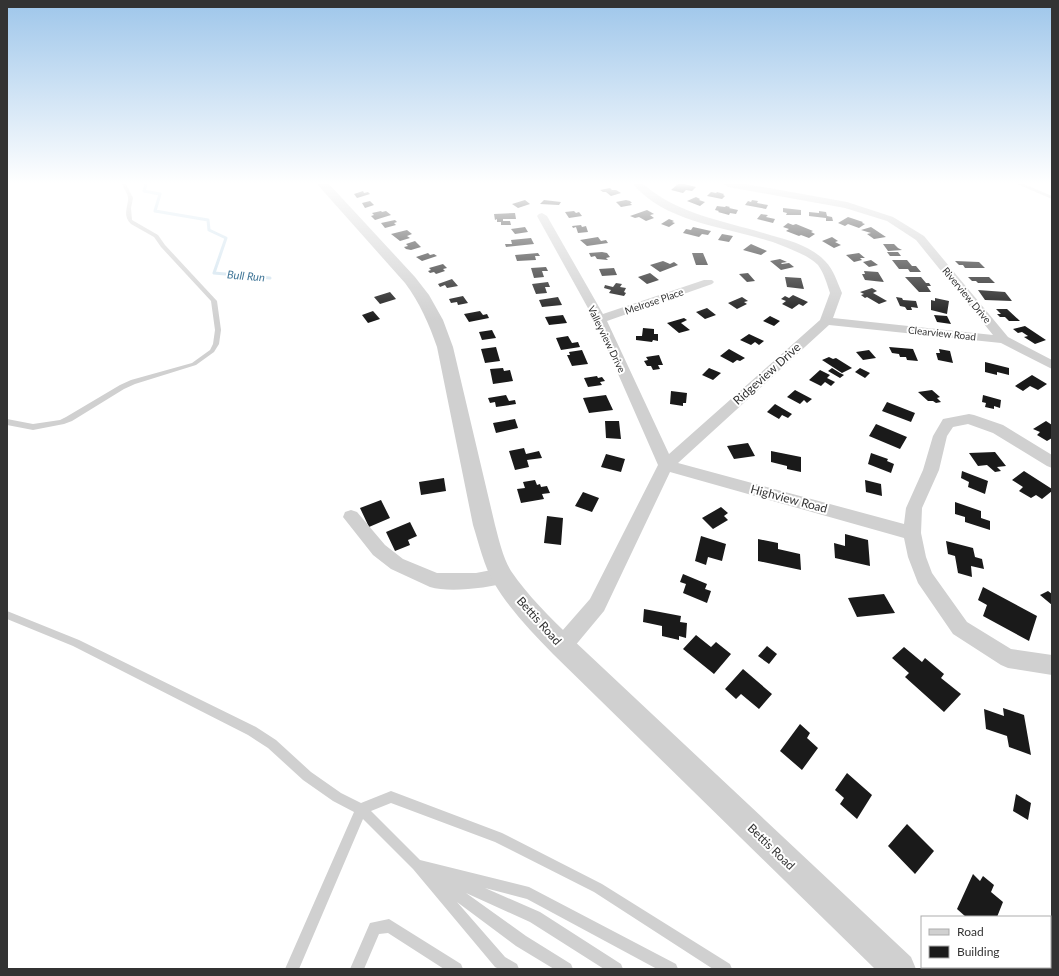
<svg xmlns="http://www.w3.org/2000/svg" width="1059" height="976" viewBox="0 0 1059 976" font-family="Lato,sans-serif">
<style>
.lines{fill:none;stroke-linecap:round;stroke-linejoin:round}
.stream{stroke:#cfe2ee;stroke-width:3}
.building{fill:#1a1a1a}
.service{fill:#d0d0d0;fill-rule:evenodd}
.minor{fill:#d0d0d0;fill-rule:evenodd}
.tertiary{fill:#d0d0d0;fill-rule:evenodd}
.labels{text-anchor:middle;stroke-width:4;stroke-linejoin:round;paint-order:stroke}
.far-street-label{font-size:10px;fill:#333;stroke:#fff}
.far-water-label{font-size:11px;font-style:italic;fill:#3f7597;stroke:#fff}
.street-label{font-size:12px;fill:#333;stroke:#fff}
</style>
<rect width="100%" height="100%" fill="#fff"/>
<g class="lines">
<path class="stream" d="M146 184 144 191 160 194 155 211 208 220 209 230 226 238 214 273 270 278"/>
</g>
<path class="building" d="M678 184H684L696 187 692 191 686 190 683 193 671 190Z
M610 188 612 190H616L621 193 611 196 606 192H603L600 190Z
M363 191 364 193 368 192 370 194 357 198 354 194Z
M711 192 716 193 717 192 724 194 723 195 725 196 722 199 707 196Z
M696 197 700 199 699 200 705 202 700 206 687 201Z
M525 200 530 204 518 208 512 204Z
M544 200 561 202 559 205 540 204Z
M626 200 630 201 632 203H630L632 205 621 207 616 202Z
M752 200 758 201 757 203 768 205 766 209 745 205 748 201 751 202Z
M370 201 374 205 365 208 362 203Z
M717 206 725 207 726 206 730 207 729 208 738 210 736 214 730 213 729 215 718 212 719 211 715 210Z
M783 208 801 210V215H786L787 213 783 212Z
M647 210 654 214 650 215 654 218 646 221 639 217 635 218 630 216Z
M381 211 382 212 386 211 391 215 375 220 371 216 374 215 372 213Z
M574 211 576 213 579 212 582 216 569 218 565 212Z
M819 211 826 212 827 216 832 217 833 221H826V218L809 216V212L819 213Z
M515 213 516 219H503V221H510L511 225H501V222H497V219L495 220 494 214Z
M761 214 768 215 766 217 775 219 773 223 757 219Z
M848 217 863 222 862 223 865 224 859 228 848 224 845 226 838 223Z
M669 219 674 221 672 222 675 223 669 227 661 224Z
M395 220 397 222 394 223 396 225 385 228 381 223Z
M788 223 793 225 796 224 813 231 811 232 815 234 809 238 801 235 799 236 786 231 789 229 783 227Z
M581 225 582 227 586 226 588 232 578 233 576 227 573 228 572 226Z
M525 227 528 232 515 234 511 229Z
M693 227 711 231 708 235 702 234 699 237 683 233 686 229 691 230Z
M871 227 886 237 874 239 867 234 871 233 861 230Z
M407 230 412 234 407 236 410 238 400 241 391 234Z
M722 234 733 236 729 242 718 240Z
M598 237 601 241 606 240 608 243 587 246 580 240Z
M832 237 838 241 835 242 841 245 834 248 822 241Z
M531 238 534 244 506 247 505 244H512L511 240Z
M415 241 421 247 411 250 406 249 404 247 408 246 406 244Z
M751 244 767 251 761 255 743 250Z
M883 244H894L898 248 902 250 888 251Z
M602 252 607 253 610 257 606 258 608 260 597 259 595 256 591 257 589 253Z
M887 252H898L901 256H890Z
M428 253 430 255 434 254 437 256 422 261 416 257Z
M538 253 540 256H535L536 260 517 261 515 255Z
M692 253H703L708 265H696Z
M859 253 865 258H860L862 260 854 262 846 255Z
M780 259 787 262 781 263 782 264 789 263 794 267 781 270 770 261Z
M871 260 878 265 869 267 863 262Z
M892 260H907L912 266H916L921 272H910L908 269H899Z
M663 261 670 264 674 262 678 265 660 272 650 265Z
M955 261 979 262 985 268H965L963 265H959Z
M443 264 447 268 443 269 445 271 436 274 434 272 430 273 428 271 431 270 429 268Z
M546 267 548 271H542L544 277 534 278 531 268Z
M614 268 617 275 602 276 599 269Z
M864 271 878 272 884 282 865 280 862 274H865Z
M650 273 659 280 647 284 638 277Z
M748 273 755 281 747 282 739 274Z
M785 277 801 278 804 289 787 287Z
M905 277H921L926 283H929L931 286H927L931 292H919Z
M968 277H989L995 283H978L976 281H972Z
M452 279 458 286 447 288 445 285 440 287 438 284Z
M548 282 550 287H545L547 293 536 294 532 284Z
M616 283 622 284 620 287 626 288 624 292 626 293 624 296 609 293 611 290 604 288 605 285 613 287Z
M872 288 877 291 873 293 887 301 879 304 867 297 865 298 861 295 864 294 860 292Z
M978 290 1005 292 1012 301 985 300Z
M390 292 396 299 380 304 374 297Z
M793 295 808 302 803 306 799 304 792 309 782 304 786 301 781 299 785 296 789 298Z
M463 296 468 303 458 305 457 302 451 303 449 299Z
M558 297 562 305 542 307 539 300Z
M742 297 748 301 744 302 747 304 737 309 728 303Z
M896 297 902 298 903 300 916 301 918 308 911 307 912 310H907L905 307 900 306Z
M935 298 949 301 947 314 931 310V300L935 301Z
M707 308 716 315 705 319 696 312Z
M996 309H1007L1020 321H1009L1005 317H1000L997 314H1001Z
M373 311 380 319 368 323 362 315Z
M480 311 483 315 487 314 489 318 469 322 464 314Z
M563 315 567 323 549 325 545 317Z
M934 315 947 316 951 324 937 322Z
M770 316 780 321 774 326 763 321Z
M684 318 687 320 681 323 690 330 679 333 667 323Z
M1025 326 1046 340 1035 344 1024 337 1028 336 1022 332 1018 333 1013 329Z
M643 328 654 329V334H658V341L653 340 652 342 636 340V336H642Z
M492 330 496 338 482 340 479 332Z
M749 334 764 341 759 345 755 342 751 345 740 340Z
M568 336 572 343 578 342 580 347 561 350 556 338Z
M496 347 500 361 485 363 481 349Z
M889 347 913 349 918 361 907 360 906 357H900L899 354 892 353Z
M729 349 745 358 740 361 737 360 733 363 720 356Z
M939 349 950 351 953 363 938 360 936 353H940Z
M582 350 588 364 572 366 567 355H570L569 352Z
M869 350 876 358 863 360 856 352Z
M659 355 663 365H658L660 369 653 370 651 366H647L644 361 648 360 646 357Z
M829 357 833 359 836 358 852 368 842 373 822 360Z
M985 362 1009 368V375L997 372V375L985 372Z
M503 368 504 371 510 370 513 381 493 384 490 369Z
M709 368 721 373 713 380 702 375Z
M832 368 840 373 844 375 840 378 828 371Z
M860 368 870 373 865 378 855 372Z
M820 370 830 375 827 378 835 382 831 386 825 382 821 386 809 380Z
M1032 375 1047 384 1038 390 1030 386 1023 391 1015 386Z
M597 376 598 378 602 377 605 381 600 382 602 385 588 387 584 378Z
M795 390 812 399 807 403 804 400 800 404 787 397Z
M932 390 940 397 937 398 941 402 936 403 933 401H928L918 392Z
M671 391 687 393 686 403H683V406L670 404Z
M506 395 509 401 515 400 516 404 496 407 495 402 490 403 488 398Z
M606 395 613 410 589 413 583 398Z
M983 395 1001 400 1000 408 994 406V409L985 407 986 403 982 402Z
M887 402 915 413 911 422 882 411Z
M775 404 792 414 788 418 782 415 779 419 767 412Z
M515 419 518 428 496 433 493 423Z
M605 421H619L621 439 606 438Z
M1046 421 1052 425V438L1047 441 1037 435 1040 432 1033 429Z
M876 424 907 437 900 449 869 436Z
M748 443 755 456 734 459 727 446Z
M524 448 526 454 539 451 542 458 527 460 529 467 515 470 509 451Z
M771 451 801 457V472L787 469V466L771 462Z
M995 452 1006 466 997 467 1001 471 995 472 987 465 978 466 969 453Z
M871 453 888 459 887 461 894 464 891 473 868 464Z
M606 454 625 459 621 472 601 467Z
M962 471 988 481 985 494 968 487 969 482 961 478Z
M1024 471 1052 489V491L1042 499 1036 495 1031 498 1019 491 1023 487 1012 480Z
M444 478 446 491 421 495 419 482Z
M535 480 537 485 540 484 541 487 547 486 550 493 542 494 544 499 521 503 517 489 525 488 523 482Z
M865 480 881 484 882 496 866 492Z
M583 492 599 498 592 512 575 506Z
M381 500 390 518 369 527 360 508Z
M955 502 981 511V518L990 521V530L965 522V517L955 514Z
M721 507 728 513 724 516 728 520 713 529 702 518Z
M547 516 563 518 561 545 544 543Z
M410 522 417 536 408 540 410 545 395 551 386 532Z
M845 534 868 540 870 566 835 558 834 543 845 546Z
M701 536 726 544 722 561 708 557 706 565 695 561Z
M758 539 778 543V549L800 554 801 570 758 561Z
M946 541 973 548 975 557 982 559 984 569 971 566 972 577 958 573 955 556 948 554Z
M683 574 707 584 705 589 711 591 707 603 683 593 686 584 680 582Z
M983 587 1037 616 1029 641 983 616 987 605 978 600Z
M1048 591 1052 594V605L1040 595Z
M884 594 895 613 857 617 848 598Z
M644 609 681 616 680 622 687 623 686 638 679 636V640L662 636V626L643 622Z
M696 635 711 647 716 642 731 654 714 674 683 649Z
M767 646 777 654 769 664 758 656Z
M904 647 922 662 925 658 944 674 941 678 961 694 944 712 905 677 909 673 892 658Z
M743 669 772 694 759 709 741 694 736 699 725 689Z
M1003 708 1024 715 1031 755 1009 747 1007 736 986 729 984 709 1004 716Z
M800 724 810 733 807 738 818 748 802 770 780 751Z
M847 773 872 795 857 819 840 804 844 798 835 790Z
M1016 794 1031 803 1028 820 1013 811Z
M907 824 934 851 915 874 888 846Z
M973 874 980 881 983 876 994 885 991 892 1003 902 997 917H966L957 909Z"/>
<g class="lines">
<path class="service" d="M122 184H126L133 198 131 208 132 220 158 235 165 245 217 301 221 330 219 344 214 352 196 365 135 384 124 389 72 421 64 424 33 430 7 425V419L33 424 60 420 66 417 120 385 131 380 192 363 210 350 213 344 215 330 211 301 161 247 154 237 131 224C123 216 127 210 128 200 129 195 124 189 122 184Z
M1017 184H1024L1052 196V199Z
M7 611 79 640 256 727 276 740 311 772 341 793 361 803 391 791 502 833 602 884 730 964 732 969H713L594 892 495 842 391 803 371 811 420 860 529 887 676 964 678 969H657L527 899 485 888 540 912 621 964 623 969H604L530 922 466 893 526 936 571 964 573 969H554L516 946 457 902 505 957 517 964 519 969H499L495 967 413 869 363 819 299 969H285L354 812 333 801 303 780 268 748 248 735 73 646 7 619Z
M389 919 461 964 463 969H444L388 933 379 934 364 969H350L370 923Z"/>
<path class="minor" d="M633 184H643C679 215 725 221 770 235 788 240 811 246 825 261 834 270 837 282 842 293L833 318 993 335 916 240 887 221 845 208 728 187 724 184H746L847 202 893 217 924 236 1008 337 1052 360V369L1001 343 829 325 678 463 904 524 906 508 923 470 933 436 943 419 969 414 974 415 1003 425 1052 455V468L1047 466 993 433 968 424 953 427 947 436 939 470 922 508 921 533 926 557 932 573 967 622 1011 649 1052 655V675L1008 668 1001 665 953 634 918 583 908 557 904 538 670 472 604 611 569 653 562 655 555 653 552 646 555 639 590 599 658 465 594 319 537 216 539 214 542 213 547 216 603 314 704 280H712L714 282 712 284 607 321 669 454 820 320 830 293C827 284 824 273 818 265 809 256 795 251 783 246 736 227 668 226 633 184Z
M351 510 357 512 385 545 403 559 437 573H476L502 568 508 570 511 576 508 582C489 588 449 593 430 587L391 569 373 555 343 517 345 512Z"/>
<path class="tertiary" d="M317 184H329L415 277 429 295 443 320 453 347 495 525C499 540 503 558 511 571 528 596 550 617 571 638L911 957 916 969H875L553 654C532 632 510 610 494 583 484 566 479 544 473 525L437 347C429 324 420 303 405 283Z"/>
</g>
<linearGradient id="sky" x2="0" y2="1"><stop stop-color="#9ec6ea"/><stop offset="0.57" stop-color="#fff"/><stop offset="1" stop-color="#fff" stop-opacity="0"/></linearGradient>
<rect width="1059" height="321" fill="url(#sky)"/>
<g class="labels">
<g class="far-street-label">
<text transform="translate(967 295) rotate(50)" y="4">Riverview Drive</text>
<text transform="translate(654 301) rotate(-19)" y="4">Melrose Place</text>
<text transform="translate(942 333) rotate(6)" y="4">Clearview Road</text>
<text transform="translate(607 339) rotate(64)" y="4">Valleyview Drive</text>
</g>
<g class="far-water-label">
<text transform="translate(246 276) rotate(5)" y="4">Bull Run</text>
</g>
<g class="street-label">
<text transform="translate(767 374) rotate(-42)" y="4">Ridgeview Drive</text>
<text transform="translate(789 499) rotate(15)" y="4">Highview Road</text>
<text transform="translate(539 621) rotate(48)" y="4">Bettis Road</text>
<text transform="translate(771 847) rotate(44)" y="4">Bettis Road</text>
</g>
</g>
<rect width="1059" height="976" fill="none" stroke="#333333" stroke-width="16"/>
<rect x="921" y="916" width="130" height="52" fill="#ffffff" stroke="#adadad"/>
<rect x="929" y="929" width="20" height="6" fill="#d0d0d0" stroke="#adadad"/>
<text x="957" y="936" font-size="12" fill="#333333">Road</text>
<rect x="929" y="946" width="20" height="12" fill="#1a1a1a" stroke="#adadad"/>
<text x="957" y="956" font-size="12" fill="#333333">Building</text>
</svg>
